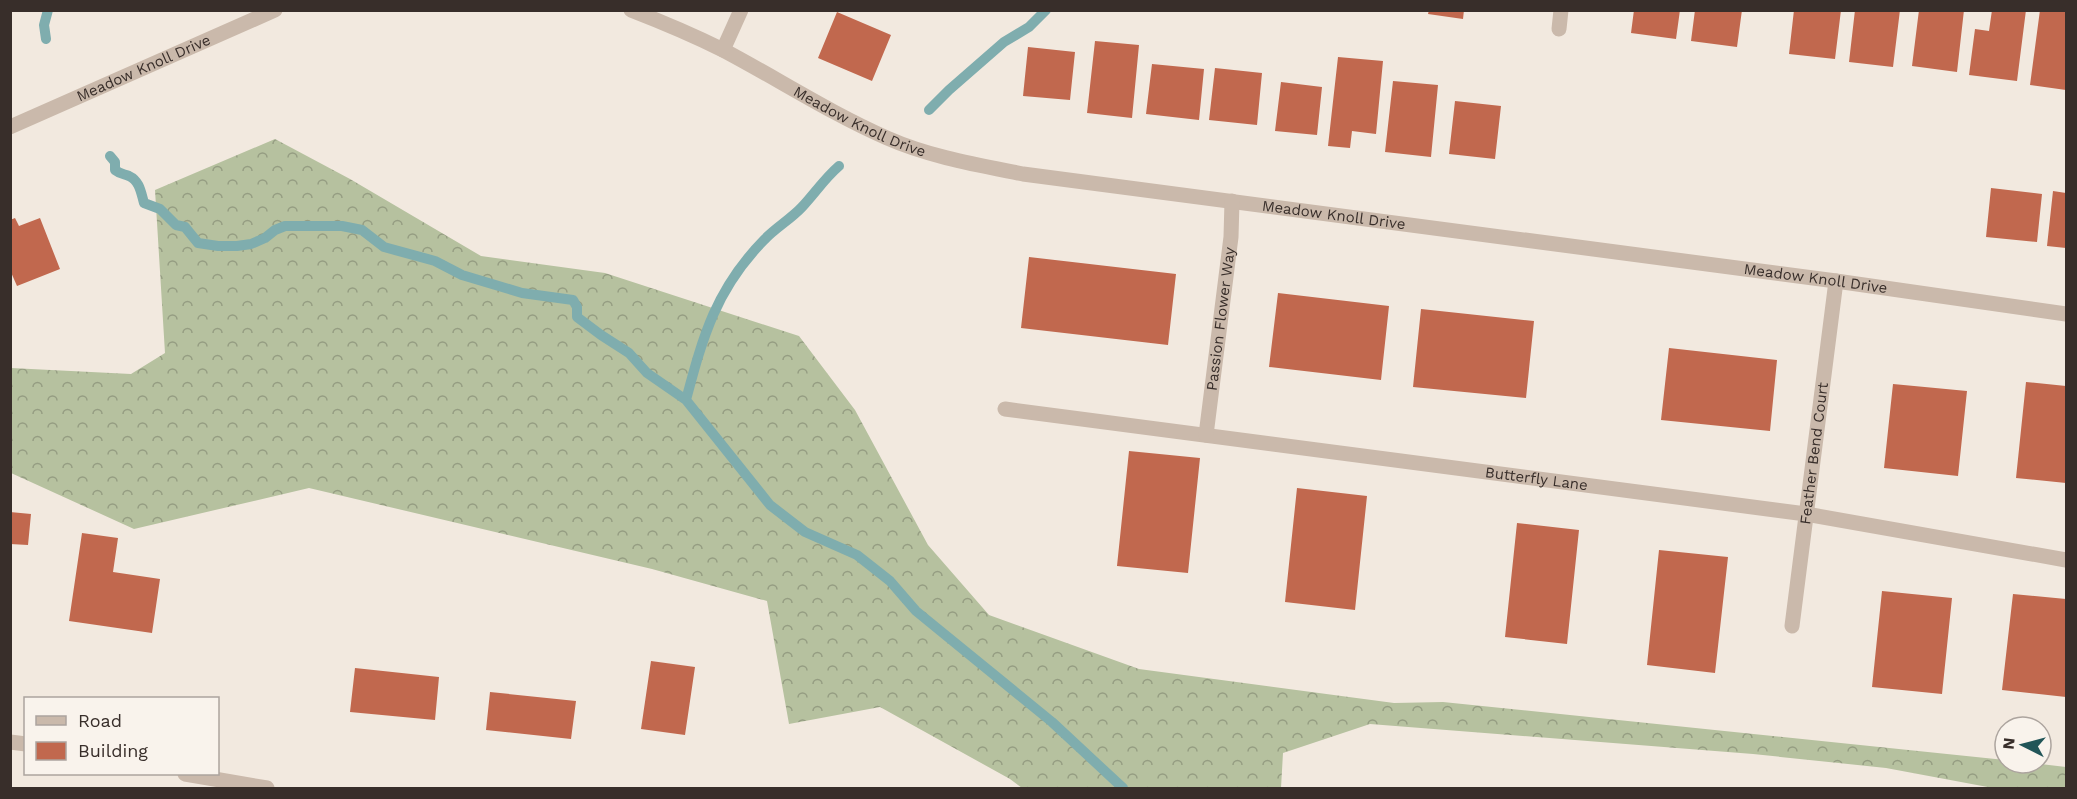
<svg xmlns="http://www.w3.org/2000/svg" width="2077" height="799" viewBox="0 0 2077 799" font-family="'Work Sans',sans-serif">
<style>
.forest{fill:url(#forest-crowns)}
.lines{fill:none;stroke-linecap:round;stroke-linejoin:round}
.stream{stroke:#7fadae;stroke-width:10}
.building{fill:#c1684e}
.street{stroke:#cab9ab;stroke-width:15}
.labels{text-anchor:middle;stroke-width:4.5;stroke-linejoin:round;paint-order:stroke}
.street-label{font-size:15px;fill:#382e2a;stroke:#f9f3ec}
</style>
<defs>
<pattern id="forest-crowns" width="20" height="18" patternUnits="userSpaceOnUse" patternTransform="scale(1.5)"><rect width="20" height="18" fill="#b6c19f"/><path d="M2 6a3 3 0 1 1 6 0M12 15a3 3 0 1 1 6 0" fill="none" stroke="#959d82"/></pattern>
</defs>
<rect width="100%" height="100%" fill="#f2e9df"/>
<path class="forest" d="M275 139 350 179 481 256 605 273 799 336 855 410 928 545 989 615 1139 669 1394 703 1443 702 2005 760V763H2032L2066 767V788H1993L1886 768 1753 754 1370 724 1283 753 1281 788H1022L1010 779 880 707 789 724 767 601 652 569 309 488 134 529 11 473V368L131 374 165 353 155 190Z"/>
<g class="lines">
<path class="stream" d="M46 39 44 25 48 10
M929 110 949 90 1004 42 1029 27 1046 10
M110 156 115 162V170C120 174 124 174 129 176 140 181 141 193 144 203L160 209 176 225 185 227 198 243 218 246H237L251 244 265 238 275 230 285 226H342L362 230 384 247 435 261 462 275 522 293 573 300 577 307V317L601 335 629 353 647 373 686 400 770 505 805 532 857 555 890 581 916 611 1052 722 1123 788
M686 400C703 336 716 289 764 240 775 228 791 219 802 207 815 193 825 178 839 166"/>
</g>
<path class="building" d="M1429 10H1464L1463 19 1428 14Z
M1634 10H1680L1676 39 1631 33Z
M1695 10H1742L1737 47 1691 41Z
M1794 10H1841L1835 59 1789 54Z
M1855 10H1900L1893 67 1849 62Z
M1919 10H1964L1957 72 1912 66Z
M1992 10H2026L2017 81 1969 75 1975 29 1989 31Z
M2040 10H2066V90L2030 85Z
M837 12 891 35 872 81 818 58Z
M1095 41 1139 45 1132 118 1087 113Z
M1028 47 1075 52 1070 100 1023 96Z
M1338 57 1383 61 1376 134 1352 131 1350 148 1328 146Z
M1152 64 1204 69 1199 120 1146 114Z
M1215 68 1262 73 1257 125 1209 120Z
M1393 81 1438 85 1431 157 1385 152Z
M1281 82 1322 87 1317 135 1275 131Z
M1455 101 1501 106 1495 159 1449 154Z
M1991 188 2042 194 2037 242 1986 237Z
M2053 191 2066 193V248L2047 246Z
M15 218 19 226 40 218 60 269 17 286 10 270V220Z
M1029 257 1176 274 1168 345 1021 328Z
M1278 293 1389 306 1381 380 1269 367Z
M1421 309 1534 321 1526 398 1413 387Z
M1669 348 1777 360 1770 431 1661 420Z
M2026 382 2066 386V483L2016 478Z
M1893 384 1967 391 1958 476 1884 468Z
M1129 451 1200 458 1188 573 1117 566Z
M1297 488 1367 496 1355 610 1285 602Z
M10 512 31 514 28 545 10 544Z
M1517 523 1579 530 1567 644 1505 637Z
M82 533 118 538 113 572 160 579 152 633 69 621Z
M1659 550 1728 557 1715 673 1647 665Z
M1882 591 1952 598 1942 694 1872 687Z
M2013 594 2066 599V697L2002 690Z
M651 661 695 667 685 735 641 729Z
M355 668 439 677 435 720 350 712Z
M490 692 576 701 571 739 486 730Z"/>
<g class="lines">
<g class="street">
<path id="s1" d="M631 10C662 22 693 35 723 50 778 79 830 113 887 138 930 157 978 165 1023 174L1836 281 2066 314"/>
<path d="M1559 29 1561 10"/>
<path d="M723 50 741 10"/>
<path id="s2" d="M10 127 275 10"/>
<path id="s3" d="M1005 409 1806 514 2066 560"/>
<path id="s4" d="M1206 435 1231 237 1232 201"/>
<path id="s5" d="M1792 626 1836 281"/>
<path d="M10 742 26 744"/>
<path d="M185 774 267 788"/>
</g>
</g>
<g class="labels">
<g class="street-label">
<text dy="5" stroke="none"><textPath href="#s2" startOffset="146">Meadow Knoll Drive</textPath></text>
<text dy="5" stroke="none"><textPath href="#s1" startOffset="255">Meadow Knoll Drive</textPath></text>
<text dy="5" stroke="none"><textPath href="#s1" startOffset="741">Meadow Knoll Drive</textPath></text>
<text dy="5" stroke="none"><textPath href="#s1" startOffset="1227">Meadow Knoll Drive</textPath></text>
<text dy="5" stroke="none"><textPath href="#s4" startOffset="117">Passion Flower Way</textPath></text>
<text dy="5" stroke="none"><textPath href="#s5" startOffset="174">Feather Bend Court</textPath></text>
<text dy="5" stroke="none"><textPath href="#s3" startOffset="536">Butterfly Lane</textPath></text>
</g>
</g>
<rect width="2077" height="799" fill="none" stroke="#382e2a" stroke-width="24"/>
<rect x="24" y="697" width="195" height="78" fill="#f9f3ec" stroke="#aca49e" stroke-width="1.5"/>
<rect x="36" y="716" width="30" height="9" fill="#cab9ab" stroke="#aca49e" stroke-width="1.5"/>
<text x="78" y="727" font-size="18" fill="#382e2a">Road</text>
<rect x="36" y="742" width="30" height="18" fill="#c1684e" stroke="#aca49e" stroke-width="1.5"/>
<text x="78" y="757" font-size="18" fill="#382e2a">Building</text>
<g transform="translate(2023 745) rotate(276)"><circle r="28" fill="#f9f3ec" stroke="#aca49e" stroke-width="1.5"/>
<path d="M0-4.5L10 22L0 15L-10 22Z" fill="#215558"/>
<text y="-9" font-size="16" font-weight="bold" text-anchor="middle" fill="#382e2a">N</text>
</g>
</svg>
